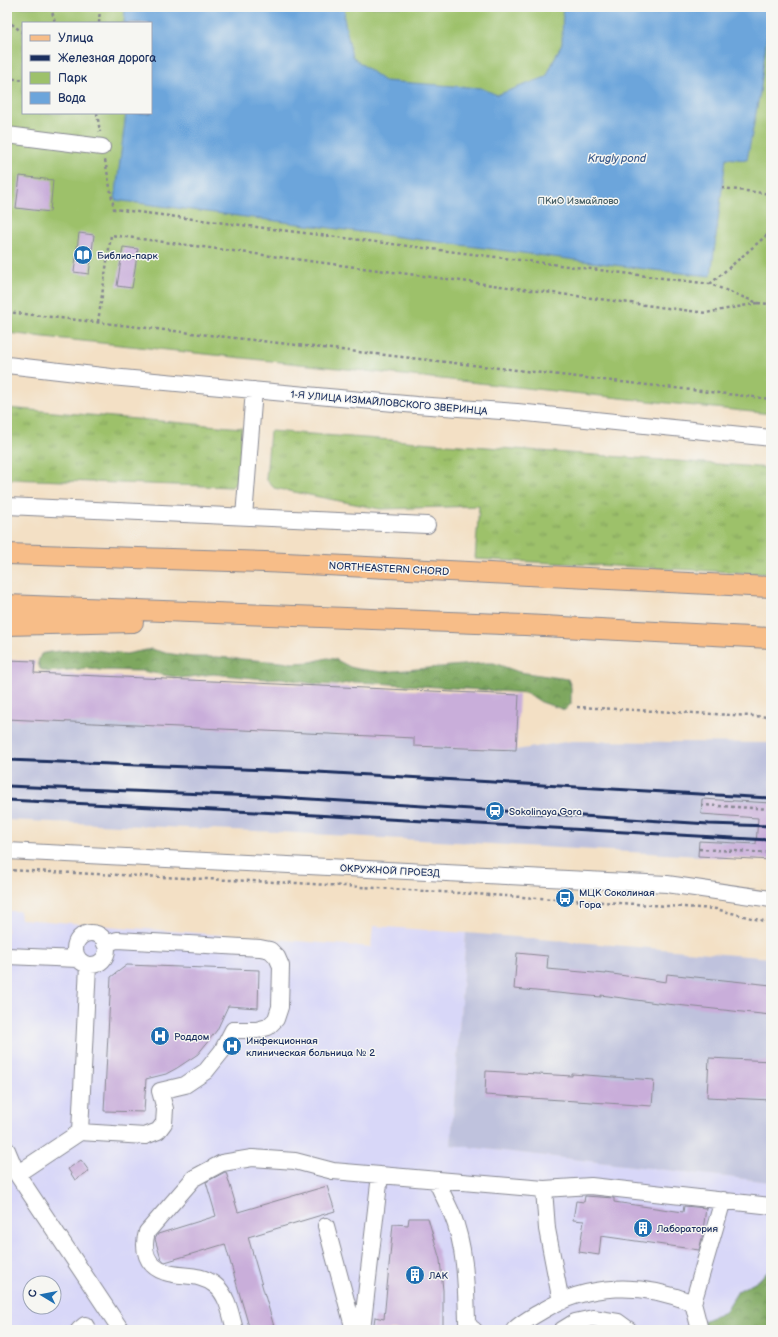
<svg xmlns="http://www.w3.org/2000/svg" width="778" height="1337" viewBox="0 0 778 1337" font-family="'Balsamiq Sans',sans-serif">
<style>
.built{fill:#d8d7f8;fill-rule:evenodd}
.industrial{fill:#bfc2dd}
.grass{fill:url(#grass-tufts);stroke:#5c7864}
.forest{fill:url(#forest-crowns);stroke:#4c6b5e}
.park{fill:#9dc16b;stroke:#5c7864;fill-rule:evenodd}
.water{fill:#6ca5db;stroke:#446a9c}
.building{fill:#c9aeda}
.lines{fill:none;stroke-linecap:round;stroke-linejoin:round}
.minor-casing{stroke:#878892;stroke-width:18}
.major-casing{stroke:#878892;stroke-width:22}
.path{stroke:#878892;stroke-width:2.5;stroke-dasharray:3 3;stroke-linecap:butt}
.minor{stroke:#fff;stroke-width:16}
.major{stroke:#f7bd88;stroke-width:20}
.rail{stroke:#1b2f5e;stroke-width:3}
.labels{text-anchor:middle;stroke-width:3;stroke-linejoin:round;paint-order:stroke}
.park-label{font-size:10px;fill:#425b62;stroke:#f6f6f2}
.poi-label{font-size:10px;fill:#1b2f5e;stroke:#f6f6f2;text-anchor:start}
.street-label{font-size:10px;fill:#1b2f5e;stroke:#f6f6f2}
.water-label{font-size:11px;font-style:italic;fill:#37588a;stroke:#f6f6f2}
</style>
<defs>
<pattern id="grass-tufts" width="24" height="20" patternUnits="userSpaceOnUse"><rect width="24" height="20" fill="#9dc16b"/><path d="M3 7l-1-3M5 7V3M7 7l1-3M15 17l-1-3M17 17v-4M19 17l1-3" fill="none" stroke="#7f9d5b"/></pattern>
<pattern id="forest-crowns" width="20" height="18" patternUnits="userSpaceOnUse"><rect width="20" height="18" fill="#7ea75f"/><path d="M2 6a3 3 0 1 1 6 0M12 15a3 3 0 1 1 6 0" fill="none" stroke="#668852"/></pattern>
</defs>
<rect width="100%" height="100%" fill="#f6f6f2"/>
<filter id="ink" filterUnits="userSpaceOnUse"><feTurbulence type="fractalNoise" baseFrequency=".025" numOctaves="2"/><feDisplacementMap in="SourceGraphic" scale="8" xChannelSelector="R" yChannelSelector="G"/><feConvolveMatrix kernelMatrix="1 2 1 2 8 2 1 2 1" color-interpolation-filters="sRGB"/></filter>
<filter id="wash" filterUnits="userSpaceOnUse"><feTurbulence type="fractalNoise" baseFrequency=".012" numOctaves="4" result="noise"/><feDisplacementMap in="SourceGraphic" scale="16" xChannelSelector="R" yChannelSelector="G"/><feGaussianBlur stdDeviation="0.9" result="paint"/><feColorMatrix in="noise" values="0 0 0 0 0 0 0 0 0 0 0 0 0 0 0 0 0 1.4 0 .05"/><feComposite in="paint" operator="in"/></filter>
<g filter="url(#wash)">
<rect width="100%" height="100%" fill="#f3e0c5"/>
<path class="built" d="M7 911H20L21 919 371 947 373 926 466 933 451 1145 771 1182V1330H7ZM30 1283H54V1307H30Z"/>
<path class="industrial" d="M7 719 414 738V746L516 750 572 741 771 743V860L278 832 7 820Z
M466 933 771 958V1182L451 1145Z"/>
<path class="grass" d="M7 408 242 428 238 480 232 487 7 479Z
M270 431 771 468V574L475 559 479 506 380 509 274 488 266 479Z"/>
<path class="forest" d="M86 649 126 654 151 649 166 653 192 657H217L293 663 311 662 327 658 335 659 350 667 358 669 383 672 485 663H494L519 672 568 679 571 687V704L565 710 541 702 527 693 377 683 353 682 337 685 314 684 281 678 265 679 213 674 181 678 142 671 99 670 91 668 47 672 40 669 38 662 41 654C56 650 70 651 86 649Z
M771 1267V1330H705L703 1321 725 1312 738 1291 760 1279Z"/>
<path class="park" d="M7 7H771V414L7 333ZM23 23H151V113H23Z"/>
<path class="water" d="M125 7H345L344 18 352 57 384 81 481 88 497 95 546 77 562 43 563 7H770L761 87 747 160 726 158 711 276 653 270 115 200 126 113H151V23H124Z"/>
<g id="blocks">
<path class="building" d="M20 176 53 180 50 212 16 208Z
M79 233 94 235 89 274 74 272Z
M123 247 138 249 132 288 117 286Z
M7 660 35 661 34 673 519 695 516 750 414 746V738L7 719Z
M702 799 771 803V860L698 856 699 841 756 844 758 818 701 814Z
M517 953 548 956 547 969 606 974V973L666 982 667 974 771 985V1015L657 1003 601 995V997L514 989Z
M127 965 259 970 258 1008 228 1006 217 1030 198 1054 177 1068 166 1074 146 1079 144 1112 104 1111 111 977Z
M709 1058 771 1061V1100L707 1097Z
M486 1071 572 1076V1074L654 1080 652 1106 485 1095Z
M81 1160 89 1171 75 1180 68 1169Z
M225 1172H226L238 1212 327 1186 335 1211 248 1237 275 1330H250L225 1244 165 1262 161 1259 155 1239 158 1234 216 1216 206 1182Z
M585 1196 614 1198V1202L683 1212 684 1206 706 1208 702 1238 699 1250 601 1236 599 1255 579 1252 584 1221 573 1220 576 1201 584 1202Z
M409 1218H428L440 1260 443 1290V1324L442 1330H373L375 1317 384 1319 393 1224 408 1225Z"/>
</g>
</g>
<g filter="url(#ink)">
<use href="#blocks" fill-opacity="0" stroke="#878892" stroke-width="1"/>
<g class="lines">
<defs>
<path id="minor" d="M7 135 102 147
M7 365 111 377 416 405 517 412 771 438
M7 506 427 525
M244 517 254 390
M7 851 667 884 771 899
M75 949a16 16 0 1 1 32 0a16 16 0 1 1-32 0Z
M7 956 78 959
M80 1132 145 1136 158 1131 164 1123 165 1109 160 1091 185 1085 206 1071 222 1051 233 1030H257L268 1027 276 1019 280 1007 281 966 277 957 270 950 260 948 117 940 105 944
M7 1150 17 1174 121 1330
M17 1174 80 1132 88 965
M436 1180C441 1191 447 1203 452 1214 466 1248 466 1286 467 1322L471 1328 474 1330
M544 1189 547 1229 561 1302
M326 1226 354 1330
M79 1330 85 1325 88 1330
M235 1330C231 1316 228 1295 215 1285 198 1272 182 1278 165 1272 146 1266 142 1249 147 1232L194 1178 222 1163 252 1158 295 1161 333 1171 544 1189 591 1186 771 1206
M362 1330 380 1175
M514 1330C522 1322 532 1317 542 1311 589 1283 642 1282 693 1303
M562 1330 575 1322 593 1318 618 1322 629 1330
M700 1330 693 1303 723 1200"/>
<path id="major" d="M7 554 265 562 771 587
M7 605 525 625 771 638
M7 625 133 622"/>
</defs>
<use href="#minor" class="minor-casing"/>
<use href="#major" class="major-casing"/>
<path class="path" d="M51 7 55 23
M7 20 23 33
M99 23 100 7
M7 78 23 80
M97 113 100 132
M722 188 771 194
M710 284 767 235H771
M758 303 771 304
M7 312 771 399
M98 322 111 235 706 313 758 303 710 284 114 209 105 160
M577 707 771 717
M701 805 771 809
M699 849 771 853
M7 870 296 883 716 909 771 923"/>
<use href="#minor" class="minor"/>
<use href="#major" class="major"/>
<path class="rail" d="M7 760 317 772 771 798
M7 786 278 797 709 824 771 826
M7 800 278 813 771 840"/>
</g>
</g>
<defs>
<symbol id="library-disc" viewBox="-11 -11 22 22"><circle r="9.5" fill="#1f6fb2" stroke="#f6f6f2"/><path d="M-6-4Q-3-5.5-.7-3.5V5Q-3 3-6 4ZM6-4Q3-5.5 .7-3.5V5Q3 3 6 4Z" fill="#fff"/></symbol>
<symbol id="station-disc" viewBox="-11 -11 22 22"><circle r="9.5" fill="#1f6fb2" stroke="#f6f6f2"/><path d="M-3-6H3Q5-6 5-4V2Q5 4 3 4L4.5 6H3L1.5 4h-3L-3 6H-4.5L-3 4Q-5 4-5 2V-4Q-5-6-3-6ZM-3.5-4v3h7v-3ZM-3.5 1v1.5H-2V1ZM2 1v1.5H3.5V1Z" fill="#fff"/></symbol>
<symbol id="bus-disc" viewBox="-11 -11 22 22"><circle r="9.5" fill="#1f6fb2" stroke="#f6f6f2"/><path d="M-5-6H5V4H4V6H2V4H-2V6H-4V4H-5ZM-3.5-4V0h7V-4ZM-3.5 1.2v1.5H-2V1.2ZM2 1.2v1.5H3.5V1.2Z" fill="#fff"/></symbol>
<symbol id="hospital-disc" viewBox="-11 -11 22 22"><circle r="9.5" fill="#1f6fb2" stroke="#f6f6f2"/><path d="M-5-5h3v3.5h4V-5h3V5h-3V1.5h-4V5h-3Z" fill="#fff"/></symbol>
<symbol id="building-disc" viewBox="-11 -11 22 22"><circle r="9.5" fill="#1f6fb2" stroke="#f6f6f2"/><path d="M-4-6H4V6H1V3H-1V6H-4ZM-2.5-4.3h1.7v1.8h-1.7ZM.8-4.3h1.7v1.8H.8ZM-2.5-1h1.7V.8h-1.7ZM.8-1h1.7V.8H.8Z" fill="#fff"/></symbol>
</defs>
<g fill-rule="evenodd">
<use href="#library-disc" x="72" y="244" width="22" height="22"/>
<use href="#station-disc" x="484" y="800" width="22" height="22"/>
<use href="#bus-disc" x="554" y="887" width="22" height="22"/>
<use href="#hospital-disc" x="149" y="1025" width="22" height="22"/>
<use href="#hospital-disc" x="221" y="1035" width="22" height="22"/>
<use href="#building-disc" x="632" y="1217" width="22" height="22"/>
<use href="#building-disc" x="404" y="1264" width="22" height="22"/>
</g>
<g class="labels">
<g class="park-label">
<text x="578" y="204">ПКиО Измайлово</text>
</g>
<g class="poi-label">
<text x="97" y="259">Библио-парк</text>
<text x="509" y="815">Sokolinaya Gora</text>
<text x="579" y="896">МЦК Соколиная<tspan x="579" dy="12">Гора</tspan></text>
<text x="174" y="1040">Роддом</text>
<text x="246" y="1044">Инфекционная<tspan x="246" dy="12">клиническая больница № 2</tspan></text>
<text x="657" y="1232">Лаборатория</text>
<text x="429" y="1279">ЛАК</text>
</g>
<g class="street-label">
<text transform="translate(389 402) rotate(5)" y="4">1-Я УЛИЦА ИЗМАЙЛОВСКОГО ЗВЕРИНЦА</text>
<text transform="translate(389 568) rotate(3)" y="4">NORTHEASTERN CHORD</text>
<text transform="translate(390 870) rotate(3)" y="4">ОКРУЖНОЙ ПРОЕЗД</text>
</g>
<g class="water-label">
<text x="617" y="162">Krugly pond</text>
</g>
</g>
<rect width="778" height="1337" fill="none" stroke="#f6f6f2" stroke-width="24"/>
<rect x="22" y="22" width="130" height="92" fill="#f6f6f2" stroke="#9ea6b7"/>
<rect x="30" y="35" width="20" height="6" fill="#f7bd88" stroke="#9ea6b7"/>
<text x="58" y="42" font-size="12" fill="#1b2f5e">Улица</text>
<rect x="30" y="55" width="20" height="6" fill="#1b2f5e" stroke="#9ea6b7"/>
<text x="58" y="62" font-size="12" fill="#1b2f5e">Железная дорога</text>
<rect x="30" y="72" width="20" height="12" fill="#9dc16b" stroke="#9ea6b7"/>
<text x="58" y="82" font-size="12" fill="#1b2f5e">Парк</text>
<rect x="30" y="92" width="20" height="12" fill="#6ca5db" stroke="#9ea6b7"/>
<text x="58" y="102" font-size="12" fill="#1b2f5e">Вода</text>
<g transform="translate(42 1295) rotate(280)"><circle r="19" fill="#f6f6f2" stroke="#9ea6b7"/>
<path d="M0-3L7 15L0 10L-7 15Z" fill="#1f6fb2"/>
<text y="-6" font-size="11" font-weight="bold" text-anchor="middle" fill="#1b2f5e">С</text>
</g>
</svg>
